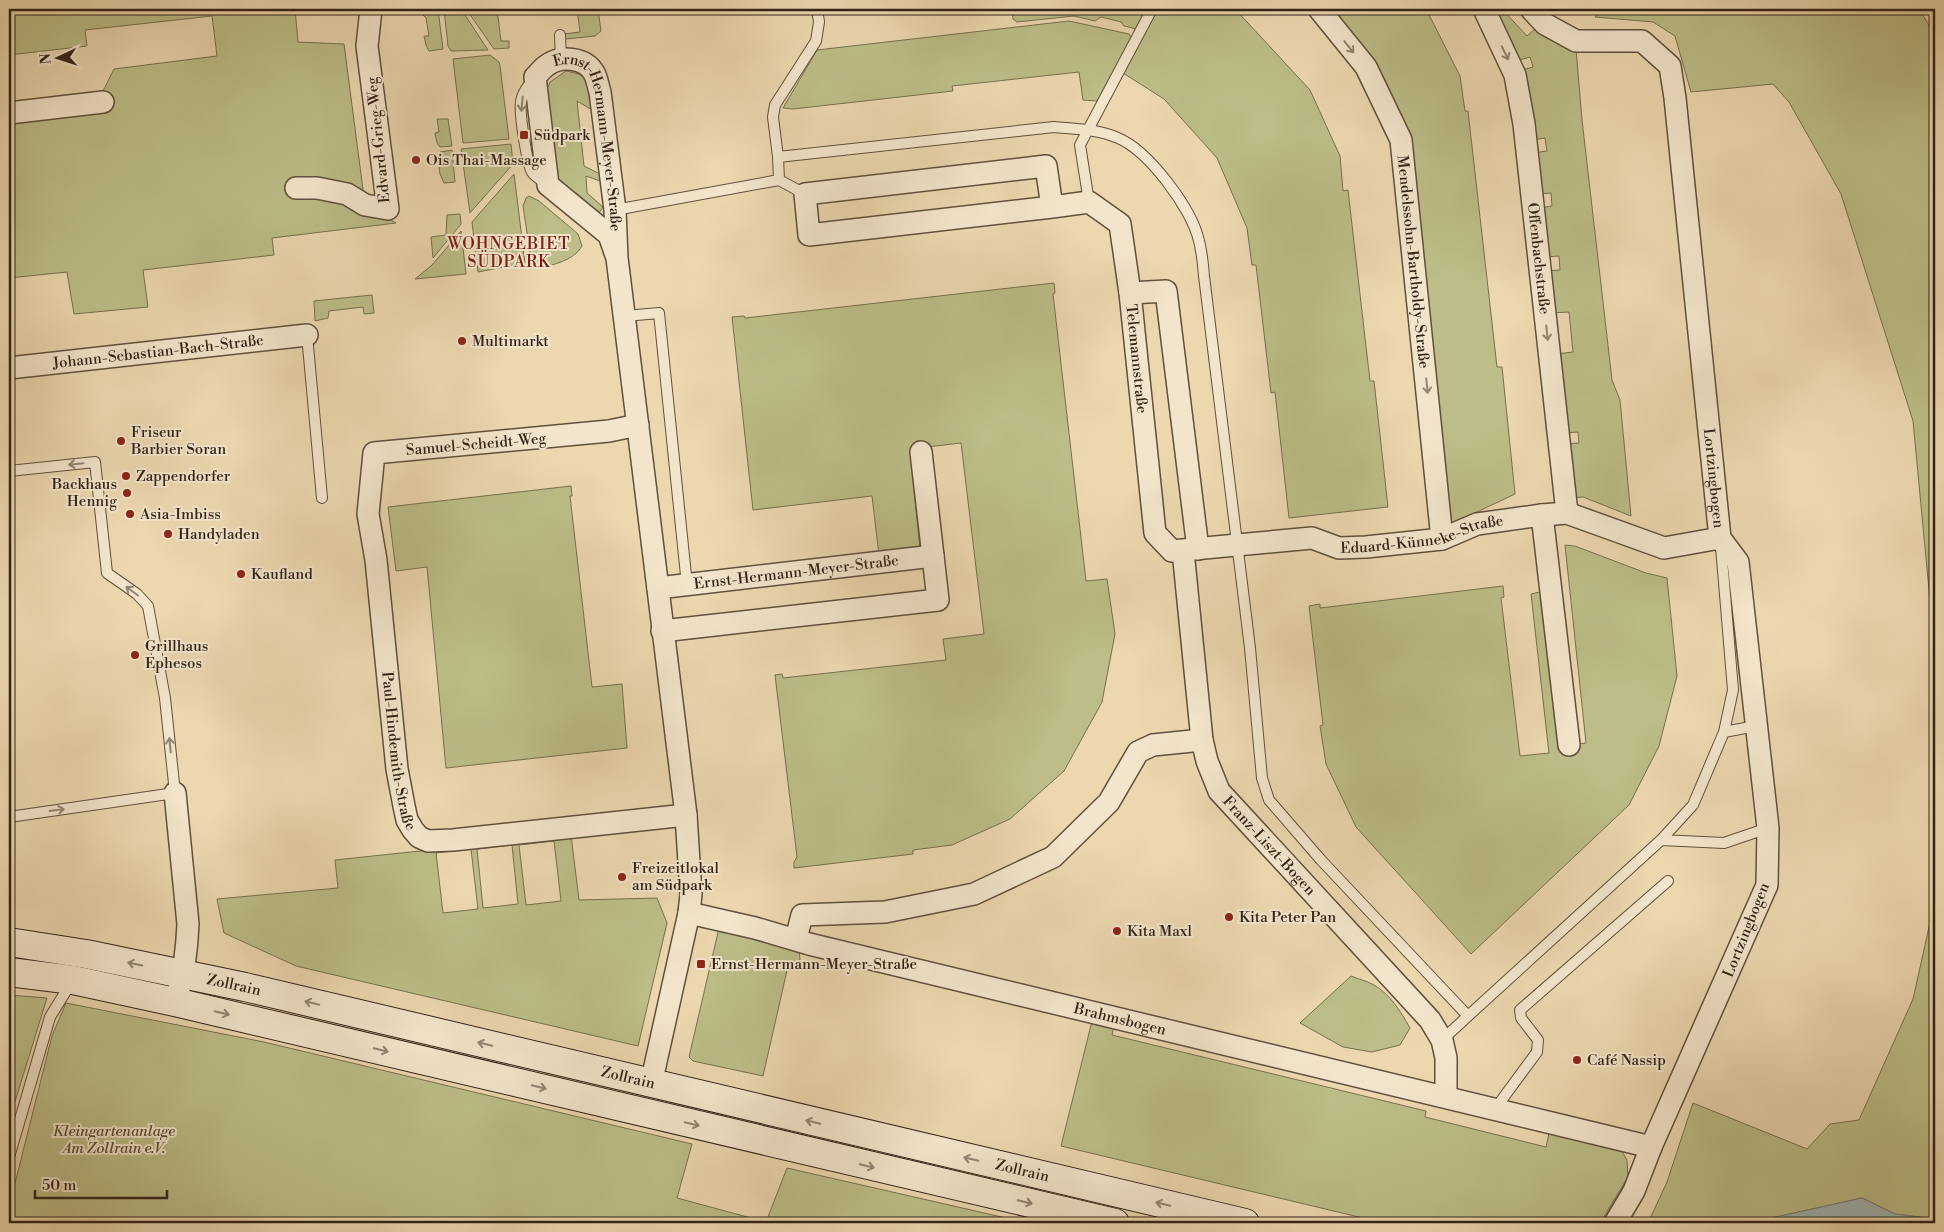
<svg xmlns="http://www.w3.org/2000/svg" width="1944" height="1232" viewBox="0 0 1944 1232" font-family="'Libre Bodoni',serif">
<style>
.green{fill:#bcbd88;stroke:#777050;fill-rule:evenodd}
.water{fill:#9fb6b7;stroke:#737b77}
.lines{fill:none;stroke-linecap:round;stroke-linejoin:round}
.lane-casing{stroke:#60503e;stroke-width:12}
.street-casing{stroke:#60503e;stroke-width:24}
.secondary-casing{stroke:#322318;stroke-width:30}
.lane{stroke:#f3e5cb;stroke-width:10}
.street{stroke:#f3e5cb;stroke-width:21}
.secondary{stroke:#f3e5cb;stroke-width:28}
.oneway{stroke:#928472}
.poi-dot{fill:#8f2418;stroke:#f3e5cb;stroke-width:2}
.labels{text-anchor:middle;stroke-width:4;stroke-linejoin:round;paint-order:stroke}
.poi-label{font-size:15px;fill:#322318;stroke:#f3e5cb;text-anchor:start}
.street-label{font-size:15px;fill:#322318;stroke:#f3e5cb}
.park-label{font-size:15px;font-style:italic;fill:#544a34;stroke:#f3e5cb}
.neighbourhood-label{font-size:16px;letter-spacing:1px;fill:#7a1f14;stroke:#f3e5cb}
</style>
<rect width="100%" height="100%" fill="#ecd7af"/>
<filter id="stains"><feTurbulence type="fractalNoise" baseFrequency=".004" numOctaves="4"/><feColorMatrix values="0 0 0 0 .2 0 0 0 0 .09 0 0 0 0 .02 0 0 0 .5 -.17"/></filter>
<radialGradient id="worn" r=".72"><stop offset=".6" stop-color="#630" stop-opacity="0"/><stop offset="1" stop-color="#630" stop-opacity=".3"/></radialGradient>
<path class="green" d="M9 9H295L298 42 344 44 365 205 396 223 272 238 274 255 143 270 148 307 74 314 67 272 9 278V119L93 111 114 69 217 56 212 16 85 30 87 46 9 55Z
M421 9H438L443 49 429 51 426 45 424 36H429L426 18 422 14Z
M444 9H461L488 50 451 51 448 46Z
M466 9H497L501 41H509V48L494 49Z
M577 9H598L601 31 595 36 566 39 564 34 580 32Z
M1012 9H1149L1137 29 1124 26 1121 22 1101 17 1095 21 1074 16 1017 22 1013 19Z
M1158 9H1235L1310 90 1340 156 1343 191 1348 190 1370 381H1374L1388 507 1289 518 1275 392 1271 393 1256 265H1252L1247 228 1217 158 1164 99 1123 73Z
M1319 9H1426L1460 76 1465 111H1468L1497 367H1502L1515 494 1460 520 1441 527 1401 140Z
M1491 9H1502L1527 36 1537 27 1561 46 1576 49 1582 120 1612 380 1620 400 1631 516 1583 497 1572 498 1565 444 1579 443 1578 432 1564 433 1556 354 1573 352 1569 312 1551 313 1546 271 1560 270 1559 256 1545 257 1539 208 1552 206 1551 193 1537 194 1533 153 1547 151 1545 138 1531 140 1519 71 1533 67 1530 57 1516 61Z
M1602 9H1919L1935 35V653L1913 421 1841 194 1789 102 1773 84 1691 92 1675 36 1653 22 1595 17Z
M1069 21 1129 34 1131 37V42L1097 101 1083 100 1079 72 952 86 953 91 793 109 783 108 817 50Z
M490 55 499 62 500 66 509 139 463 143 453 59Z
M566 71 579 74 588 81 592 110 577 101 584 166 600 174V181L586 176 587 193 603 207 599 213H595L560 183 555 171 546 91 550 82Z
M437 119H448L452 146 440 147 437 143 435 133 439 132Z
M511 144 513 164 470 213 461 149Z
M452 150 455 182 444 183 440 174 439 166 442 164 440 152Z
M514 174 525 263 478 272 472 222Z
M529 196 539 201 578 234 582 246C575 260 547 269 532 266L523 206 526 198Z
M460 214 461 224 433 258 431 237 446 235 447 215Z
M461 231 466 274 415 279 432 265Z
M1054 283 1055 293 1053 294 1086 581 1107 579 1115 634 1102 702 1064 771 1010 819 952 845 913 850V854L794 868V862L797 857 775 675 782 674 783 678 946 660 943 639 984 634 961 443 910 449 920 549 879 555 872 496 753 510 732 317 744 316 745 318Z
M372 295 374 313 364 314 363 307 329 311 328 318 315 321 314 301Z
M571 486 572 496H570L592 687 622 684 627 748 446 768 427 567 396 571 388 507Z
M1565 545 1575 546 1646 573 1667 578 1677 676 1659 746 1629 805 1471 954 1356 827 1326 764 1320 726 1323 725 1309 606 1320 604V608L1503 586 1504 597 1501 598 1520 756 1549 753 1531 594 1544 591 1569 745 1586 743Z
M571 835 579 900 657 898 667 923 638 1046 296 966 224 933 217 899 338 888 335 860ZM554 841 561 901 526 905 519 845ZM512 845 518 904 483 908 477 849ZM471 849 478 909 443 913 436 853Z
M1935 900V1219L1895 1214 1862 1198 1749 1223H1648L1667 1182 1693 1103 1807 1149 1830 1124 1859 1120 1913 999Z
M719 928 799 950 800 959 798 968 788 966 763 1076 693 1061 689 1057Z
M1351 976C1358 979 1367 981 1374 985 1390 994 1401 1012 1410 1028L1400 1045 1372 1052 1343 1047 1300 1023Z
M9 995 47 998 9 1121Z
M66 1003 264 1042 692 1144 677 1198 766 1222 787 1168 1028 1223H9V1207L52 1036Z
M1093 1017 1115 1022 1112 1035 1426 1111 1425 1117 1546 1147 1550 1129 1621 1150 1627 1160 1628 1177 1600 1223H1384L1061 1146Z"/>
<path class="water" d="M1862 1198 1895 1214 1935 1219V1223H1749Z"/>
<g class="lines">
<defs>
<path id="lane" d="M560 35 561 60
M534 79C528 86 522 93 521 102 519 113 527 164 532 172 535 177 542 180 547 184
M778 157 1054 127C1075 129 1098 129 1118 138 1149 151 1192 209 1199 241 1202 252 1203 264 1204 276L1250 648 1262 778 1269 800 1321 860 1468 1016 1442 1040
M805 194 779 180 778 157 773 117 775 105 816 41 819 22 817 9
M1089 202 1080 145 1152 9
M615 210 779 180
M625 316 659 313 687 585
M307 335 322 498
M9 471 95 462 107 573 137 594 148 606 165 698 175 793 9 817
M1721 547 1733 690 1724 732
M1661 840 1724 843 1768 828
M1468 1016 1661 840 1693 805 1724 732 1756 726
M1495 1109 1537 1052 1538 1040 1521 1018 1520 1010 1668 881
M9 1157 50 1017 71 983"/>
<g id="street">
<path id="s1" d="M1319 9 1366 67 1401 140 1442 539"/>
<path id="s2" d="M1484 9 1515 75 1524 124 1567 513"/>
<path id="s3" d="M1531 9 1545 24 1576 41H1642L1670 66 1675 98 1720 538 1738 562 1768 828 1767 885 1651 1147 1634 1191 1615 1223"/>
<path d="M9 113 103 102"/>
<path d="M296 188H317L347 194 365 205 388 209 367 46 371 9"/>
<path id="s4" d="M1052 207 1046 166 805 194 809 235 1052 207 1089 202 1120 224 1130 293 1155 533 1172 551 1312 538 1339 548 1366 547 1442 539 1477 524 1542 515 1567 513 1664 548 1720 538"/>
<path id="s5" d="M617 258 609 235 548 185 535 77C538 74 542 69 546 66 560 55 585 57 594 73 597 78 598 86 600 92L615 210 617 258 686 815 691 894 689 913 651 1084"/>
<path d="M1130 293 1166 291 1198 549"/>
<path id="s6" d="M9 368 307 335"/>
<path id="s7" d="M638 425 609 431 374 453 368 514 376 560 397 769 404 806 407 820 413 830 419 837 428 841 453 840 686 815"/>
<path d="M921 452 933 556"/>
<path d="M1542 515 1569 745"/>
<path id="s8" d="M1183 551 1202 740 1207 761 1219 791 1430 1020 1442 1040 1446 1058V1097"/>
<path id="s9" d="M658 588 933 556 938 600 662 631"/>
<path d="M175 793 188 924C187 946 185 967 179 989"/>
<path id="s10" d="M689 913 755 928 809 944 1651 1147"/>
<path d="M796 939 802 915 885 912 974 894 1053 857 1109 802 1138 752 1153 745 1202 740"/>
</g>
<g id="secondary">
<path id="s11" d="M9 942 86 954 245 987 1245 1223"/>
<path d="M9 972 73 980 175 1002 1115 1223"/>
</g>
</defs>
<use href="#lane" class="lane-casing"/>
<use href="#street" class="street-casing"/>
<use href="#secondary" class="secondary-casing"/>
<use href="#lane" class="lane"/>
<use href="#street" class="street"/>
<use href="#secondary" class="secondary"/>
</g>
<defs><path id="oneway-shaft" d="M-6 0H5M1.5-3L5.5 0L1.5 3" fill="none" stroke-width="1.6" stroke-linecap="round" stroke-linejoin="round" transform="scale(1.25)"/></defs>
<g class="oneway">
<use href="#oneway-shaft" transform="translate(1349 47) rotate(51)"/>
<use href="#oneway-shaft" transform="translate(1505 53) rotate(64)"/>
<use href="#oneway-shaft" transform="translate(522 104) rotate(96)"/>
<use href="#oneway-shaft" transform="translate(1547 333) rotate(84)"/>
<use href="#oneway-shaft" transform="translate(1427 386) rotate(84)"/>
<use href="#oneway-shaft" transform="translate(76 464) rotate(174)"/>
<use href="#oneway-shaft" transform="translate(132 591) rotate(-143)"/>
<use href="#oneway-shaft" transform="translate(170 745) rotate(-96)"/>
<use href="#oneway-shaft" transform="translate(57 810) rotate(-8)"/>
<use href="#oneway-shaft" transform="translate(135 964) rotate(-168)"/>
<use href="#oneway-shaft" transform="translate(312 1003) rotate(-166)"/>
<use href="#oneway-shaft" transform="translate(222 1013) rotate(13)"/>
<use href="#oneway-shaft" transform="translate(485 1044) rotate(-167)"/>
<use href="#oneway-shaft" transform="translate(381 1050) rotate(13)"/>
<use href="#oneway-shaft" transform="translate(539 1087) rotate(13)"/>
<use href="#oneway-shaft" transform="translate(813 1122) rotate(-167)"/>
<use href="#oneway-shaft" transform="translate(692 1124) rotate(14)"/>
<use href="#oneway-shaft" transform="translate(971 1159) rotate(-167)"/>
<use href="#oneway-shaft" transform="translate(867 1166) rotate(13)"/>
<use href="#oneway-shaft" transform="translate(1025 1202) rotate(13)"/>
<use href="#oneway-shaft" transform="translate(1163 1204) rotate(-167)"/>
</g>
<g class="poi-dot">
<rect x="519" y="130" width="10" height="10" rx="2.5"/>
<circle cx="416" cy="160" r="5"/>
<circle cx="462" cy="341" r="5"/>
<circle cx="121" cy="441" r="5"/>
<circle cx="126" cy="476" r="5"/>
<circle cx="127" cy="493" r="5"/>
<circle cx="130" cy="514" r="5"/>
<circle cx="168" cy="534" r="5"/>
<circle cx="241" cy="574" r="5"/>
<circle cx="135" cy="655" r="5"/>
<circle cx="622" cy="877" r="5"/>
<circle cx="1229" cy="917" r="5"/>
<circle cx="1117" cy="931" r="5"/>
<rect x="696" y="959" width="10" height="10" rx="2.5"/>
<circle cx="1577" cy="1060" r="5"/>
</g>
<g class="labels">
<g class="poi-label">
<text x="534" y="140">Südpark</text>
<text x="426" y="165">Ois Thai-Massage</text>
<text x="472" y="346">Multimarkt</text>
<text x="131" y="437">Friseur<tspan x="131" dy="17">Barbier Soran</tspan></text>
<text x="136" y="481">Zappendorfer</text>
<text x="117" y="489" text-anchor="end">Backhaus<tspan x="117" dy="17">Hennig</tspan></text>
<text x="140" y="519">Asia-Imbiss</text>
<text x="178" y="539">Handyladen</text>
<text x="251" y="579">Kaufland</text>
<text x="145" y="651">Grillhaus<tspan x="145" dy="17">Ephesos</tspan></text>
<text x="632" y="873">Freizeitlokal<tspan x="632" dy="17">am Südpark</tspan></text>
<text x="1239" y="922">Kita Peter Pan</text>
<text x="1127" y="936">Kita Maxl</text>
<text x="711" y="969">Ernst-Hermann-Meyer-Straße</text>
<text x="1587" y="1065">Café Nassip</text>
</g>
<g class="street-label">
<text transform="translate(378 140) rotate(-96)" y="5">Edvard-Grieg-Weg</text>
<text dy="5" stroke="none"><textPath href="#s5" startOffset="339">Ernst-Hermann-Meyer-Straße</textPath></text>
<text dy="5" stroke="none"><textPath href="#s2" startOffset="258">Offenbachstraße</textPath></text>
<text dy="5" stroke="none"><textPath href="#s1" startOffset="278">Mendelssohn-Bartholdy-Straße</textPath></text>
<text dy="5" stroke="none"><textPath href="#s6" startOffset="150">Johann-Sebastian-Bach-Straße</textPath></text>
<text dy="5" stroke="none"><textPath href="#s4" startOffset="781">Telemannstraße</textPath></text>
<text transform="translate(476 444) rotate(-5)" y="5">Samuel-Scheidt-Weg</text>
<text dy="5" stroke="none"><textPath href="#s3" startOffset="574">Lortzingbogen</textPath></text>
<text dy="5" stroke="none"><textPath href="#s4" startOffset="1235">Eduard-Künneke-Straße</textPath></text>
<text dy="5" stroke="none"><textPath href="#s9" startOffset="139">Ernst-Hermann-Meyer-Straße</textPath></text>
<text dy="5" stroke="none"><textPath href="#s7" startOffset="566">Paul-Hindemith-Straße</textPath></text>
<text dy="5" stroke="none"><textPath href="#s8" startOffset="318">Franz-Liszt-Bogen</textPath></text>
<text transform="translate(1746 930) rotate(-68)" y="5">Lortzingbogen</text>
<text dy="5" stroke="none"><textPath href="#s11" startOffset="229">Zollrain</textPath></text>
<text dy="5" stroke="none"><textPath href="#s10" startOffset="444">Brahmsbogen</textPath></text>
<text dy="5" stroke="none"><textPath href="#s11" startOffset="634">Zollrain</textPath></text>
<text dy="5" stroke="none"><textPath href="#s11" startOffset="1039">Zollrain</textPath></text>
</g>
<g class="park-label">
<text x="114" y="1136">Kleingartenanlage<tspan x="114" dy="17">Am Zollrain e.V.</tspan></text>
</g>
<g class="neighbourhood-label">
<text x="509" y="249">WOHNGEBIET<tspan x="509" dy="18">SÜDPARK</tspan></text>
</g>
</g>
<rect width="1944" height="1232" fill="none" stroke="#ecd7af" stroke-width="30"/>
<rect x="10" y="10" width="1924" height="1212" fill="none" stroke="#322318" stroke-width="2.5"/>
<rect x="15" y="15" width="1914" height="1202" fill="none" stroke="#322318"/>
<g transform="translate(58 58) rotate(266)" stroke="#f3e5cb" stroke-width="4" paint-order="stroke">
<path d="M0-4L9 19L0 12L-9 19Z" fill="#322318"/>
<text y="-8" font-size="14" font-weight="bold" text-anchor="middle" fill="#322318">N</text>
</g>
<path d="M35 1190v8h132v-8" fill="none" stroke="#322318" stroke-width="2.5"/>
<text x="42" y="1190" font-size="15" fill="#322318" stroke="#f3e5cb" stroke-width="4" paint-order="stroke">50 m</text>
<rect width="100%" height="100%" filter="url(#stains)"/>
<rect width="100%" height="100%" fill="url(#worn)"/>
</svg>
